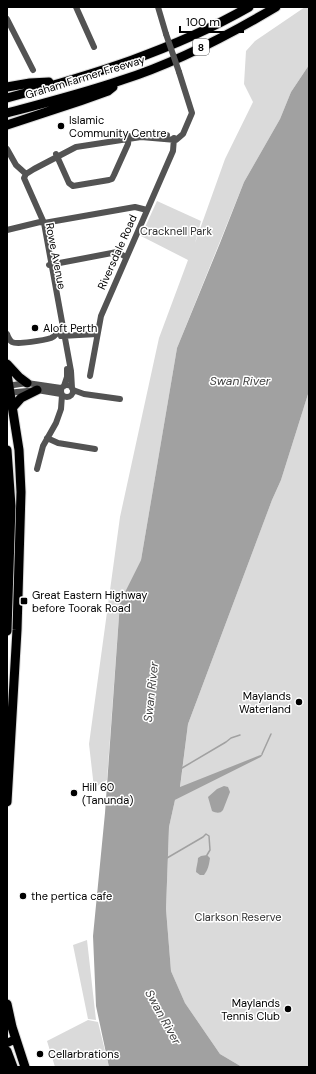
<svg xmlns="http://www.w3.org/2000/svg" width="316" height="1074" viewBox="0 0 316 1074" font-family="'DM Sans',sans-serif">
<style>
.green{fill:#dadada}
.water{fill:#a1a1a1}
.lines{fill:none;stroke-linecap:round;stroke-linejoin:round}
.stream{stroke:#a1a1a1;stroke-width:1.5}
.major-casing{stroke:#dbdbdb;stroke-width:10}
.highway-casing{stroke:#dbdbdb;stroke-width:11}
.minor{stroke:#535353;stroke-width:6}
.major{stroke:#000;stroke-width:8}
.highway{stroke:#000;stroke-width:9}
.minor-bridge{stroke:#535353;stroke-width:6}
.poi-dot{fill:#000;stroke:#fff;stroke-width:1.5}
.labels{text-anchor:middle;stroke-width:3;stroke-linejoin:round;paint-order:stroke}
.shield{fill:#fff;stroke:#4c4c4c;stroke-width:1}
.shield-label{font-size:10px;font-weight:bold;fill:#000}
.street-label{font-size:11px;fill:#000;stroke:#fff}
.poi-label{font-size:11px;fill:#000;stroke:#fff;text-anchor:start}
.park-label{font-size:11px;fill:#313131;stroke:#fff}
.water-label{font-size:12px;font-style:italic;fill:#424242;stroke:#fff}
</style>
<rect width="100%" height="100%" fill="#fff"/>
<path class="green" d="M305 7H309V65L291 92 280 119 244 182 177 348 141 560 120 602 107 780 94 788 89 744 120 517 159 338 188 260 141 236 157 201 201 221 195 243 225 159 253 102 244 84 246 51 255 41Z
M309 391V1067H242L220 1054 185 1003 171 971 166 909 169 827 175 800 261 757 262 755 180 788 188 724 272 500 281 480Z
M87 940 96 1020 88 1019 73 945Z
M88 1020 98 1022 109 1067H55L47 1041Z"/>
<path class="water" d="M309 65V391L281 480 272 500 188 724 180 787 263 754 261 757 175 800 169 827 166 909 171 971 185 1003 220 1054 242 1067H109L96 1006 93 936 105 813 120 602 141 560 177 348 220 243 244 182 280 119 291 92Z
M224 786 228 787 230 792 223 810C220 814 216 813 212 811L208 797 217 789Z
M207 855 210 858C209 865 208 870 204 875H200L196 872C196 867 198 863 198 858L201 856Z"/>
<g class="lines">
<path class="stream" d="M262 754 271 734
M182 768 226 742 231 738 240 735
M167 858 203 837 206 834 209 836 210 850 207 855"/>
<defs>
<path id="major" d="M7 1043 16 1039"/>
<path id="highway" d="M7 87 30 83 49 82
M7 98C92 75 172 51 249 7
M7 113C45 103 84 93 122 80 176 63 227 36 276 7
M7 125 80 101 108 91 113 87
M7 364 19 377 27 383
M7 374 19 450 21 492 17 630 7 802
M13 407 21 398 37 390
M7 450 11 506 7 631
M7 1004 12 1027 25 1067
M7 1051 13 1067"/>
</defs>
<use href="#major" class="major-casing"/>
<use href="#highway" class="highway-casing"/>
<path class="minor" d="M76 7 94 47
M158 7 166 34
M7 19 33 70
M140 133H155L167 135
M7 149 16 165 26 174
M56 154 69 183 73 186 109 180 112 179 114 175 128 144 129 136
M7 230 40 222 44 223 135 207 147 210
M49 265 117 252 126 257
M7 334C8 337 9 340 12 342 17 345 45 340 51 338 56 336 58 333 60 328
M61 336 97 334
M90 376 101 316 173 151 174 138
M61 391a6 6 0 1 1 12 0a6 6 0 1 1-12 0Z
M7 386 27 383 61 388
M64 386 67 377V369
M72 388 71 371 44 223 24 178 26 174 34 169 76 147 141 137 176 140 183 134 192 113 179 72
M73 390 84 394 120 399
M7 393 37 390 61 394
M47 438 58 443 95 449
M37 469 43 446 56 423 61 409 62 395"/>
<use href="#major" class="major"/>
<use href="#highway" class="highway"/>
<path class="minor-bridge" d="M166 34 179 72"/>
</g>
<g class="poi-dot">
<circle cx="61" cy="126" r="4"/>
<circle cx="35" cy="328" r="4"/>
<rect x="20" y="597" width="8" height="8" rx="2"/>
<circle cx="299" cy="702" r="4"/>
<circle cx="74" cy="793" r="4"/>
<circle cx="23" cy="896" r="4"/>
<circle cx="288" cy="1009" r="4"/>
<circle cx="40" cy="1054" r="4"/>
</g>
<g class="labels">
<rect class="shield" x="193" y="39" width="16" height="16" rx="3"/>
<g class="shield-label">
<text x="201" y="51">8</text>
</g>
<g class="street-label">
<text transform="translate(85 77) rotate(-17)" y="4">Graham Farmer Freeway</text>
<text transform="translate(117 252) rotate(-66)" y="4">Riversdale Road</text>
<text transform="translate(56 256) rotate(79)" y="4">Rowe Avenue</text>
</g>
<g class="poi-label">
<text x="69" y="124">Islamic<tspan x="69" dy="13">Community Centre</tspan></text>
<text x="43" y="332">Aloft Perth</text>
<text x="32" y="599">Great Eastern Highway<tspan x="32" dy="13">before Toorak Road</tspan></text>
<text x="291" y="700" text-anchor="end">Maylands<tspan x="291" dy="13">Waterland</tspan></text>
<text x="82" y="791">Hill 60<tspan x="82" dy="13">(Tanunda)</tspan></text>
<text x="31" y="900">the pertica cafe</text>
<text x="280" y="1007" text-anchor="end">Maylands<tspan x="280" dy="13">Tennis Club</tspan></text>
<text x="48" y="1058">Cellarbrations</text>
</g>
<g class="park-label">
<text x="176" y="235">Cracknell Park</text>
<text x="238" y="921">Clarkson Reserve</text>
</g>
<g class="water-label">
<text x="240" y="385">Swan River</text>
<text transform="translate(151 692) rotate(-84)" y="4">Swan River</text>
<text transform="translate(163 1017) rotate(61)" y="4">Swan River</text>
</g>
</g>
<rect width="316" height="1074" fill="none" stroke="#000000" stroke-width="16"/>
<path d="M180 26v6h63v-6" fill="none" stroke="#000000" stroke-width="2"/>
<text x="186" y="26" font-size="12" fill="#000000" stroke="#ffffff" stroke-width="3" paint-order="stroke">100 m</text>
</svg>
